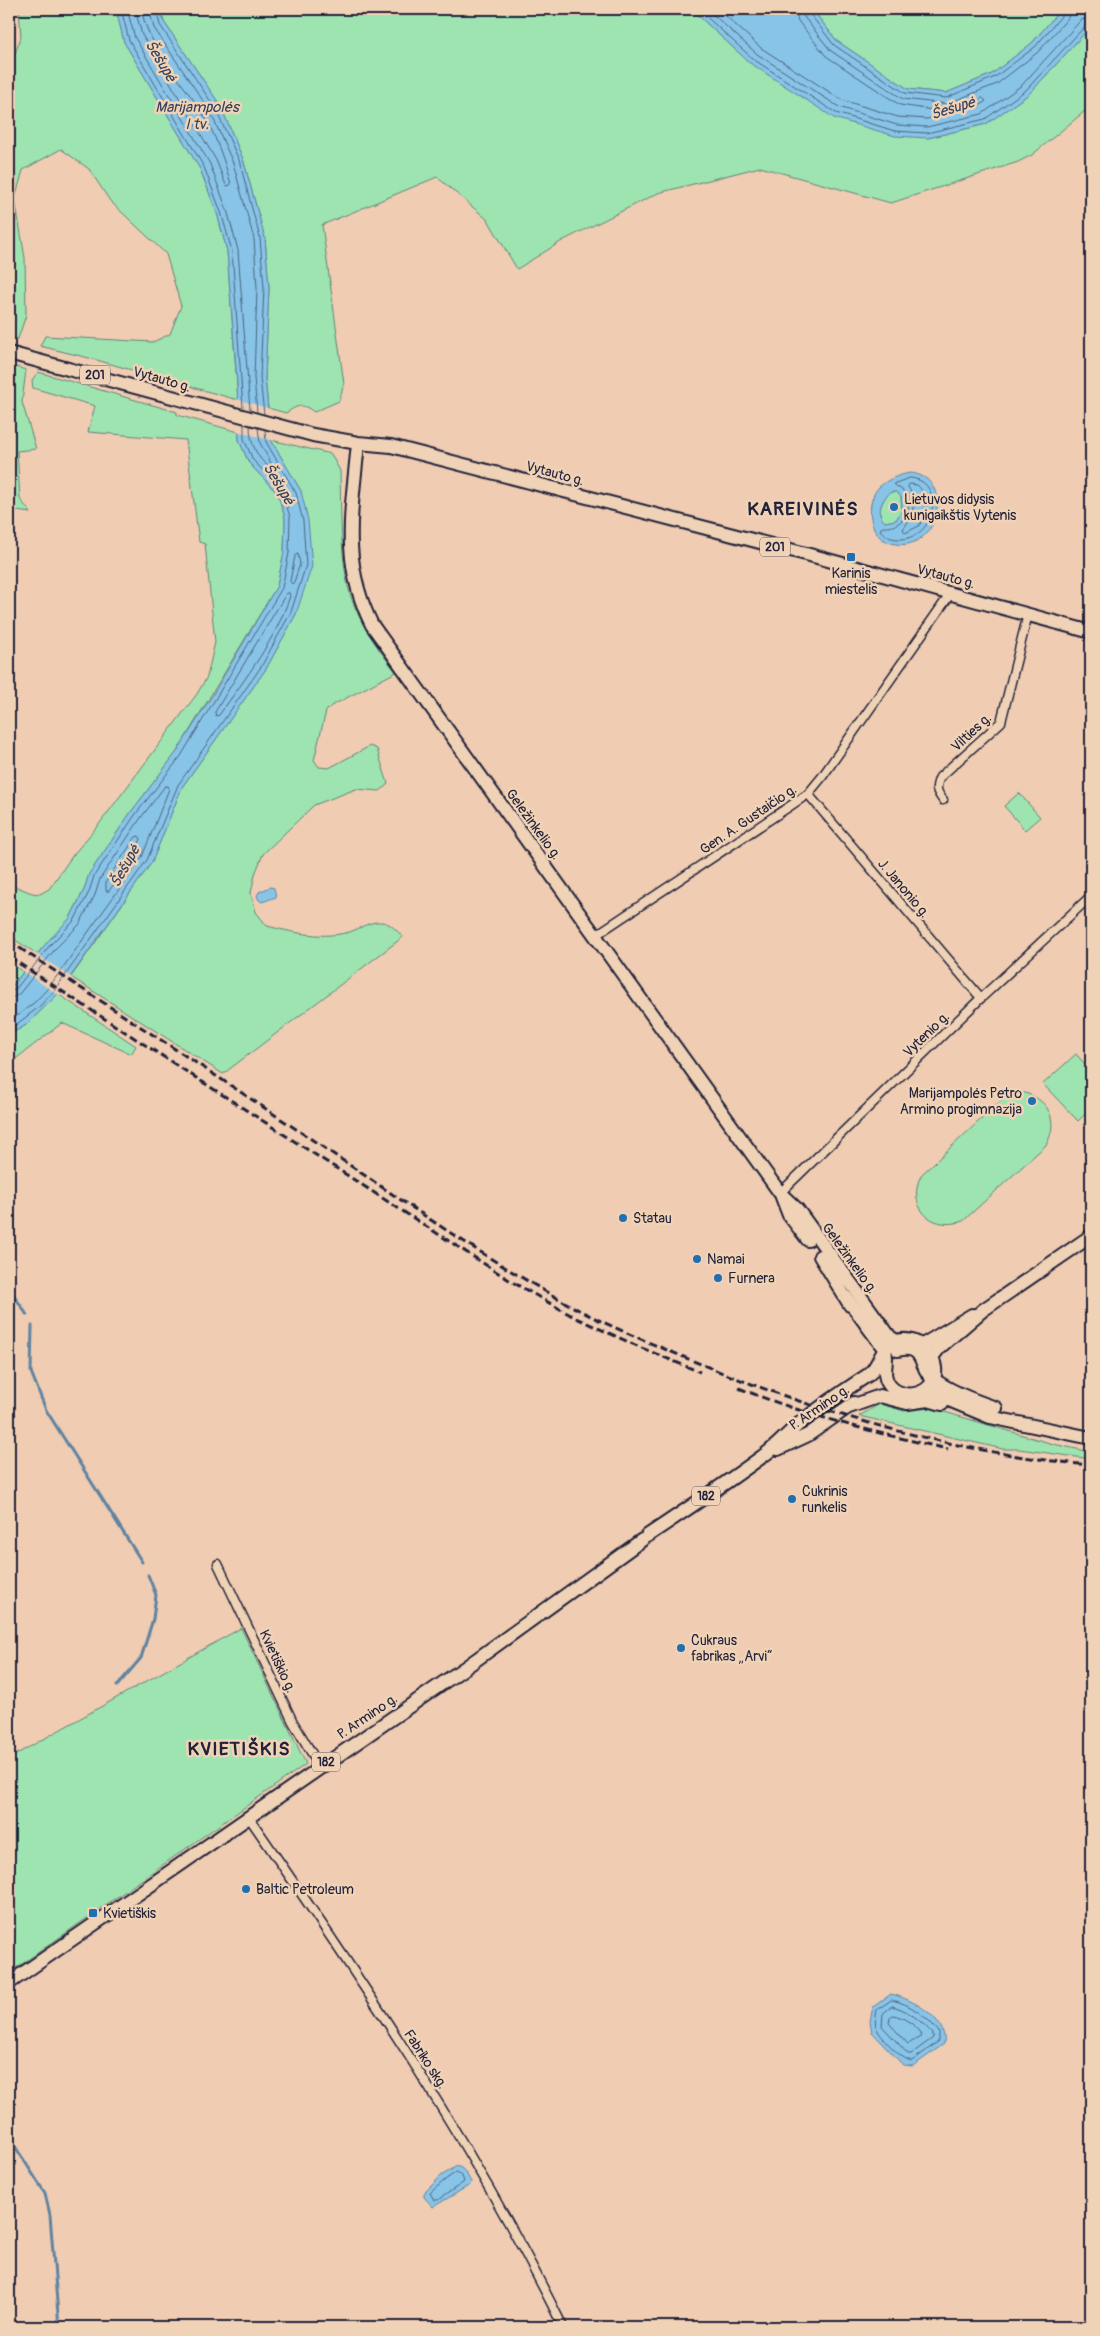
<svg xmlns="http://www.w3.org/2000/svg" width="1100" height="2336" viewBox="0 0 1100 2336" font-family="Pangolin,sans-serif">
<style>
.green{fill:#9de4b1;stroke:#608376}
.water{fill:#88c4e7;stroke:#5f83a2;fill-rule:evenodd}
.pier{fill:#efccb2}
.lines{fill:none;stroke-linecap:round;stroke-linejoin:round}
.shore{stroke:#4b6380;stroke-width:1}
.stream{stroke:#5f83a2;stroke-width:3}
.street-casing{stroke:#22223b;stroke-width:11}
.primary-casing{stroke:#22223b;stroke-width:16}
.street{stroke:#f0d3b6;stroke-width:8}
.primary{stroke:#f0d3b6;stroke-width:12}
.rail{stroke:#22223b;stroke-width:3;stroke-dasharray:8 4;stroke-linecap:butt}
.poi-dot{fill:#1f6fb2;stroke:#f0d3b6;stroke-width:2}
.labels{text-anchor:middle;stroke-width:5;stroke-linejoin:round;paint-order:stroke}
.shield{fill:#f0d3b6;stroke:#605760;stroke-width:1}
.shield-label{font-size:12px;font-weight:bold;fill:#22223b}
.street-label{font-size:14px;fill:#22223b;stroke:#f0d3b6}
.poi-label{font-size:14px;fill:#22223b;stroke:#f0d3b6;text-anchor:start}
.water-label{font-size:15px;font-style:italic;fill:#36425d;stroke:#f0d3b6}
.district-label{font-size:19px;font-weight:bold;letter-spacing:1px;fill:#22223b;stroke:#f0d3b6}
</style>
<rect width="100%" height="100%" fill="#efccb2"/>
<filter id="ink" filterUnits="userSpaceOnUse"><feTurbulence type="fractalNoise" baseFrequency=".02" numOctaves="2"/><feDisplacementMap in="SourceGraphic" scale="10" xChannelSelector="R" yChannelSelector="G"/><feConvolveMatrix kernelMatrix="1 2 1 2 8 2 1 2 1" color-interpolation-filters="sRGB"/></filter>
<g filter="url(#ink)">
<path class="green" d="M19 9H116L124 42 200 169 217 213 227 251 238 400 93 359 40 346 45 336 153 342 170 334 181 306 166 254 110 201 89 169 61 149 23 170 15 199 25 258 26 315 18 339 9 337V70L21 37Z
M160 9H691L750 63 928 138 986 124 1029 94 1091 26V106L1032 155 1018 162 891 203 760 167 658 193 562 241 517 269 488 220 437 177 322 225 344 384 339 401 314 412C302 403 298 405 286 413L268 408 265 378 269 288 265 238 243 159 220 105 164 22Z
M812 9H1061L1032 43 992 74 946 93 908 89 837 41Z
M9 365 26 370 22 402 36 449 17 451 20 499 31 513 9 510Z
M38 372 177 412V415L239 432V440L249 463 278 494 285 518 284 552 277 586 176 753 131 812 89 874 84 890 70 918 37 954 9 936V884L32 893 40 894 49 889 73 855 100 823 197 694 207 677 215 642 205 544 199 542 186 440 88 432 95 406 33 388 32 380Z
M271 440 331 454 340 471C341 507 340 546 347 582 354 616 375 645 396 672L331 706 326 711 314 760 319 767 329 768 370 746 377 749 388 784 380 791 356 789 314 805 263 854 255 874 251 893 256 912 267 926C291 932 320 939 345 933 358 931 367 921 381 922 390 922 397 931 403 937L223 1074 71 977 152 862 182 787 266 669 296 614 301 491Z
M891 492H896L901 497 902 510 896 520 885 522C875 514 882 498 891 492Z
M1019 793 1040 817 1025 830 1004 806Z
M9 962 23 972 9 990Z
M58 994 136 1046 131 1054 62 1023 9 1064V1035L26 1025Z
M1076 1054 1091 1071V1108L1078 1121 1043 1084Z
M1021 1092C1048 1098 1060 1120 1046 1145L963 1221C931 1232 906 1206 921 1175L1005 1097Z
M880 1404 904 1411 931 1408 1053 1444 1091 1452V1459L1019 1449H1003L859 1416Z
M241 1628 306 1764 9 1973V1756L15 1755Z"/>
<path class="water" d="M116 9H160L164 22 220 105 243 159 265 238 269 288 265 378 271 440 301 491 308 520 312 566 296 614 266 669 182 787 152 862 58 994 26 1025 9 1035V990L48 941 70 918 84 890 89 874 131 812 176 753 212 696 277 586 284 552 285 518 278 494 249 463 239 440 237 382 227 251 217 213 200 169 124 42Z
M691 9H812L837 41 908 89 946 93 992 74 1032 43 1061 9H1091V26L1029 94 986 124 928 138 895 136 834 118 750 63Z
M910 473C958 477 938 560 888 542 868 535 865 501 879 487 888 479 899 475 910 473ZM891 492H896L901 497 902 510 896 520 885 522C875 514 882 498 891 492Z
M270 887 274 888 276 897 262 902 259 900 257 896 259 892Z
M891 1994C912 1999 948 2018 944 2044L913 2066 903 2065 872 2032 870 2021 873 2007Z
M457 2166C465 2169 467 2175 471 2182L470 2185 433 2207 424 2197V2193L441 2176Z"/>
<path class="pier" d="M236 399 271 409 274 441 236 431Z
M35 953 73 978 60 996 21 970Z"/>
<g class="lines">
<path class="shore" d="M121 9 129 40 204 167 221 212 232 251 243 408
M127 9 135 38 210 164 227 210 238 250 250 410
M135 9 142 35 216 160 226 185 229 186 231 184C224 160 215 133 202 112 185 86 143 39 142 9
M149 9 154 28 210 111 233 163 254 239 257 288 254 378 257 412
M156 9 160 25 215 108 239 160 260 238 264 288 260 378 264 414
M698 9 753 59 836 113 895 131 927 133 985 119 1026 90 1086 25 1091 23
M707 9 757 54 839 107 897 125 927 127 982 114 1022 85 1081 20 1091 17
M718 9 761 48 842 100 898 117 927 119 941 115 939 111 900 105 826 56 798 21 795 9
M802 9 804 17 831 51 903 99 946 104 997 84 1038 52 1068 18 1071 9
M809 9 810 14 834 45 905 93 946 98 995 77 1035 47 1063 14 1065 9
M983 98 986 101 978 107 966 108 967 105Z
M250 426C250 441 256 459 270 467L271 463 260 443 258 428
M910 478C946 480 937 540 899 539 891 539 884 536 880 529L883 527C901 529 914 510 906 494 903 489 897 488 894 484Z
M910 484 917 485C931 497 926 512 919 526L905 533 903 529C913 517 918 501 908 487Z
M298 554 300 564 294 582 292 584 290 581 295 556Z
M289 593 290 596C276 639 246 678 219 715L216 716 215 712 286 594Z
M136 837 139 836 141 839 135 853 109 891H106V882Z
M9 992 15 990 51 944 74 921 89 892 94 876 135 815 181 756 282 588 289 553 290 517 282 491 253 460 244 439V424
M9 999 19 994 56 948 79 925 95 895 100 879 140 819 165 786H168L169 789 142 857 49 987 35 1002 9 1022
M9 1030 39 1007 54 991 147 860 178 785 261 667 291 612 306 565 303 521 296 493 266 442 265 430
M892 2000C911 2004 927 2017 939 2032V2041L912 2061C902 2060 882 2039 877 2029 874 2023 876 2016 877 2010Z
M892 2006C909 2010 922 2022 933 2034V2038L911 2054H908L882 2026 883 2014Z
M893 2015C902 2016 920 2027 922 2036L908 2044 889 2023 890 2018Z
M457 2172 462 2176 464 2182 438 2200H434L430 2193 445 2180Z"/>
<path class="stream" d="M9 1288 27 1315
M32 1326 31 1372 46 1410 142 1562
M117 1686 141 1658 153 1619 156 1595 148 1575
M9 2137 45 2193 50 2215 59 2327"/>
<defs>
<path id="street" d="M808 794 981 998
M943 800C936 791 935 788 940 777L1001 722 1028 614
M596 935 808 794 822 777 951 593
M780 1193 981 998 1091 896
M218 1564 293 1722 320 1767
M248 1816C362 1981 475 2147 563 2327"/>
<path id="primary" d="M9 353 313 435 358 443 391 446 806 554 1091 632
M358 443C352 510 340 562 372 625L780 1193 797 1209 890 1337 896 1341
M782 1197 789 1215 808 1240
M820 1256 850 1305
M916 1349 972 1315
M898 1350C926 1343 919 1369 932 1378 950 1392 975 1401 996 1408
M932 1357 939 1348 983 1310 1091 1236
M925 1390 990 1417 1091 1438
M849 1407 880 1396 907 1403 928 1400 942 1404
M778 1449 808 1435 854 1403
M647 1536C686 1510 725 1484 763 1456 776 1447 787 1434 800 1423 821 1406 845 1390 868 1375 880 1366 880 1346 897 1341 915 1336 933 1350 935 1368 938 1393 905 1403 890 1386 880 1374 889 1362 885 1350L846 1297
M9 1983 466 1667 642 1540"/>
</defs>
<use href="#street" class="street-casing"/>
<use href="#primary" class="primary-casing"/>
<use href="#street" class="street"/>
<use href="#primary" class="primary"/>
<path class="rail" d="M9 941C97 999 187 1056 275 1115 375 1181 473 1253 579 1310 615 1329 653 1344 691 1360 818 1413 953 1453 1091 1465
M9 957 514 1283 576 1318 644 1349 700 1372
M739 1388C807 1416 876 1433 948 1449"/>
</g>
</g>
<g class="poi-dot">
<circle cx="894" cy="507" r="5"/>
<rect x="846" y="552" width="10" height="10" rx="2.5"/>
<circle cx="1032" cy="1101" r="5"/>
<circle cx="623" cy="1218" r="5"/>
<circle cx="697" cy="1259" r="5"/>
<circle cx="718" cy="1278" r="5"/>
<circle cx="792" cy="1499" r="5"/>
<circle cx="681" cy="1648" r="5"/>
<circle cx="246" cy="1889" r="5"/>
<rect x="88" y="1908" width="10" height="10" rx="2.5"/>
</g>
<g class="labels">
<g class="shield">
<rect x="80" y="365.5" width="30" height="19" rx="4"/>
<rect x="760" y="537.5" width="30" height="19" rx="4"/>
<rect x="692" y="1486.5" width="28" height="19" rx="4"/>
<rect x="312" y="1752.5" width="28" height="19" rx="4"/>
</g>
<g class="shield-label">
<text x="95" y="379">201</text>
<text x="775" y="551">201</text>
<text x="706" y="1500">182</text>
<text x="326" y="1766">182</text>
</g>
<g class="street-label">
<text transform="translate(162 379) rotate(16)" y="5">Vytauto g.</text>
<text transform="translate(555 473) rotate(15)" y="5">Vytauto g.</text>
<text transform="translate(946 576) rotate(15)" y="5">Vytauto g.</text>
<text transform="translate(971 732) rotate(-43)" y="5">Vilties g.</text>
<text transform="translate(748 819) rotate(-34)" y="5">Gen. A. Gustaičio g.</text>
<text transform="translate(534 824) rotate(54)" y="5">Geležinkelio g.</text>
<text transform="translate(904 888) rotate(50)" y="5">J. Janonio g.</text>
<text transform="translate(926 1034) rotate(-44)" y="5">Vytenio g.</text>
<text transform="translate(850 1258) rotate(54)" y="5">Geležinkelio g.</text>
<text transform="translate(819 1407) rotate(-34)" y="5">P. Armino g.</text>
<text transform="translate(278 1661) rotate(65)" y="5">Kvietiškio g.</text>
<text transform="translate(367 1716) rotate(-34)" y="5">P. Armino g.</text>
<text transform="translate(426 2059) rotate(57)" y="5">Fabriko skg.</text>
</g>
<g class="poi-label">
<text x="904" y="504">Lietuvos didysis<tspan x="904" dy="16">kunigaikštis Vytenis</tspan></text>
<text x="851" y="578" text-anchor="middle">Karinis<tspan x="851" dy="16">miestelis</tspan></text>
<text x="1022" y="1098" text-anchor="end">Marijampolės Petro<tspan x="1022" dy="16">Armino progimnazija</tspan></text>
<text x="633" y="1223">Statau</text>
<text x="707" y="1264">Namai</text>
<text x="728" y="1283">Furnera</text>
<text x="802" y="1496">Cukrinis<tspan x="802" dy="16">runkelis</tspan></text>
<text x="691" y="1645">Cukraus<tspan x="691" dy="16">fabrikas „Arvi“</tspan></text>
<text x="256" y="1894">Baltic Petroleum</text>
<text x="103" y="1918">Kvietiškis</text>
</g>
<g class="water-label">
<text transform="translate(161 61) rotate(59)" y="5">Šešupė</text>
<text x="197" y="112">Marijampolės<tspan x="197" dy="17">I tv.</tspan></text>
<text transform="translate(953 108) rotate(-17)" y="5">Šešupė</text>
<text transform="translate(279 484) rotate(59)" y="5">Šešupė</text>
<text transform="translate(125 866) rotate(-61)" y="5">Šešupė</text>
</g>
<g class="district-label">
<text x="803" y="515">KAREIVINĖS</text>
<text x="239" y="1755">KVIETIŠKIS</text>
</g>
</g>
<rect width="1100" height="2336" fill="none" stroke="#f0d3b6" stroke-width="30"/>
<rect x="15" y="15" width="1070" height="2306" fill="none" stroke="#22223b" stroke-width="2" filter="url(#ink)"/>
</svg>
